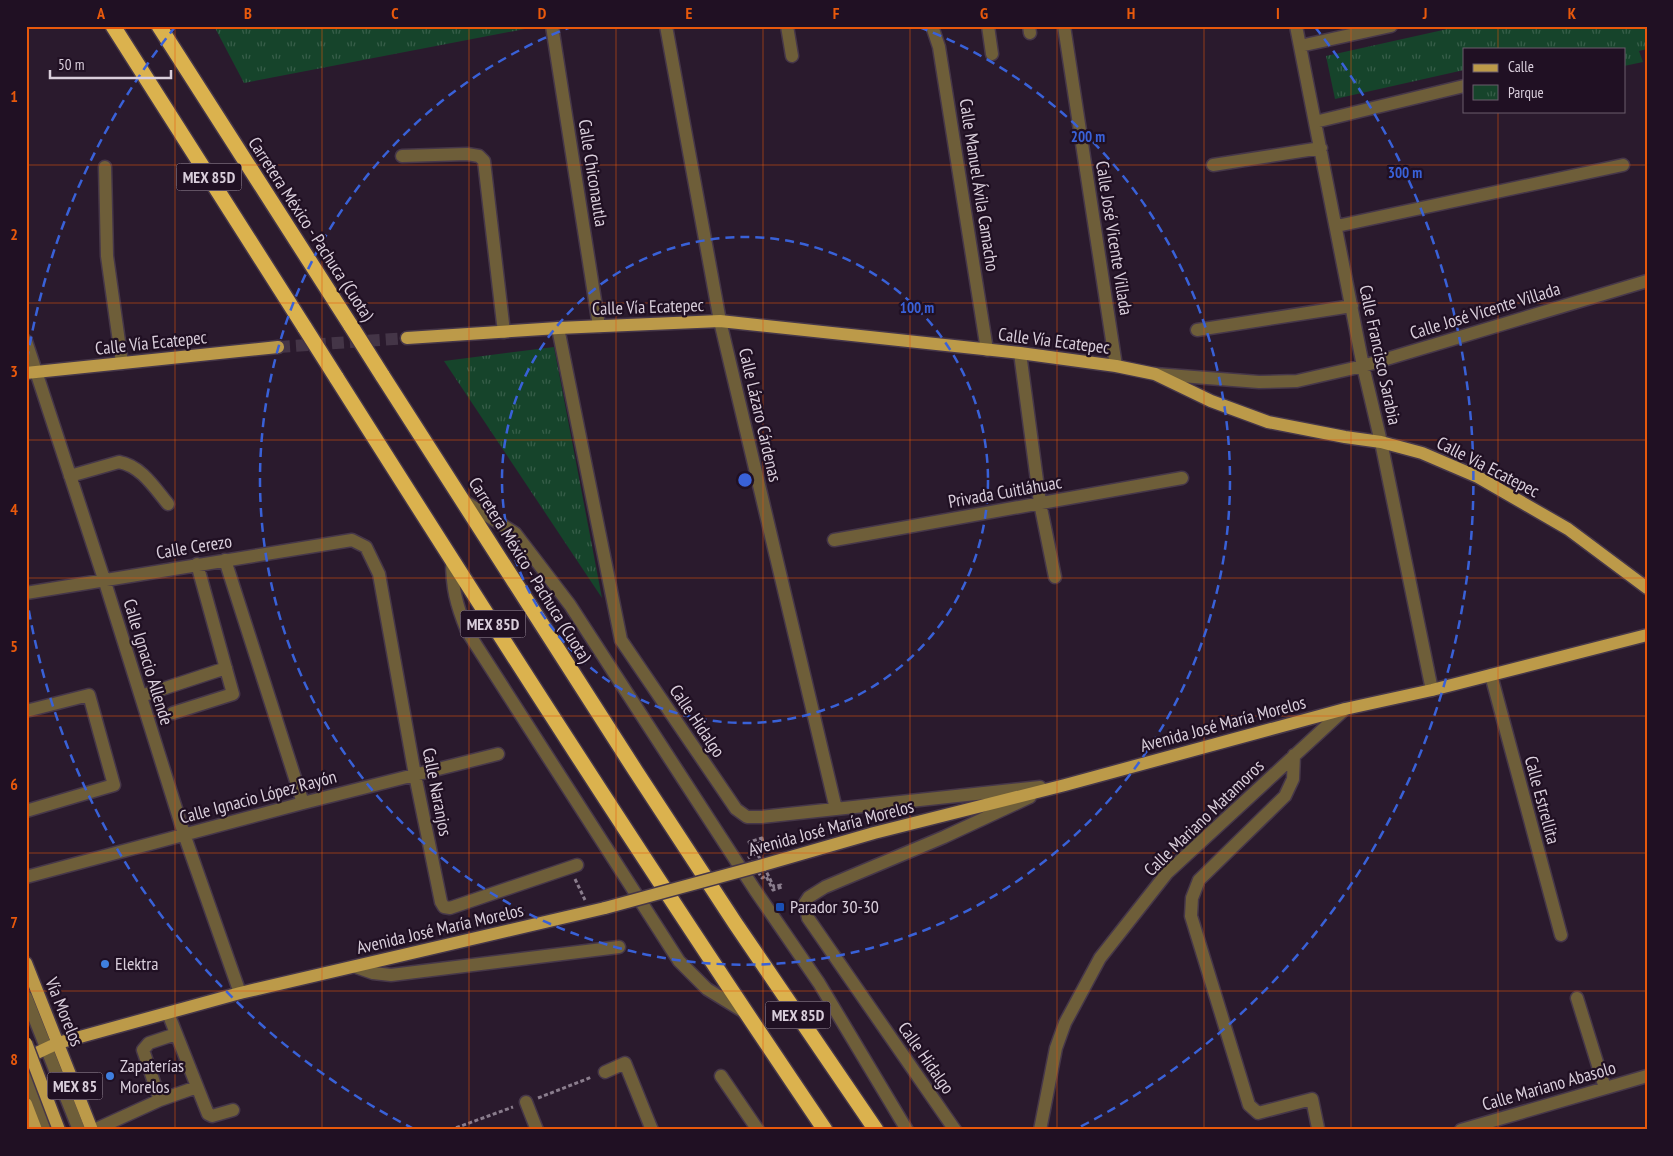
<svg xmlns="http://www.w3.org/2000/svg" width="1673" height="1156" viewBox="0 0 1673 1156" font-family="'PT Sans Narrow',sans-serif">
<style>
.park{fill:url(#park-tufts)}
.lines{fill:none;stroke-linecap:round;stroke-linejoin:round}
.major-tunnel{stroke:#443547;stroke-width:12;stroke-dasharray:12 6;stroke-linecap:butt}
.minor-casing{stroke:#463749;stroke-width:15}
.major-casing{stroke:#463749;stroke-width:15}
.highway-casing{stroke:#463749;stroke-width:18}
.path{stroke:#8a7d8d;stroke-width:3;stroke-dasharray:4 2.5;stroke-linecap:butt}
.minor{stroke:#6e5e39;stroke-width:12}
.major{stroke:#bc9a49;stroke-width:12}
.highway{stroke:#dbb24e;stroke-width:15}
.major-bridge-casing{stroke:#463749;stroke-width:15;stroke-linecap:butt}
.highway-bridge-casing{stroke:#463749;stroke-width:18;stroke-linecap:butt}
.major-bridge{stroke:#bc9a49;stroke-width:12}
.highway-bridge{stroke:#dbb24e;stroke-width:15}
.grid{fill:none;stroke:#e8590c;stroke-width:1;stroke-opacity:0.55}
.ring{fill:none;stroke:#3961d8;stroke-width:2.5;stroke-dasharray:9 6}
.transit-dot{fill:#1a4fb4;stroke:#201023;stroke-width:2}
.shop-dot{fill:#3f7fe0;stroke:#201023;stroke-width:2}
.labels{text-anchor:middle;stroke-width:4.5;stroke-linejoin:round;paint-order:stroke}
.shield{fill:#201023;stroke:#a295a4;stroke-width:1}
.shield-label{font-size:16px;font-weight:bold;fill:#d9cedb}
.street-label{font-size:18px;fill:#d9cedb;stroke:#201023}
.poi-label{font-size:18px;fill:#d9cedb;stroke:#201023;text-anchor:start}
.centre{fill:#3961d8;stroke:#201023;stroke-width:2.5}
.ring-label{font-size:15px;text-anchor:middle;font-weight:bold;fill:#3961d8;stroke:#201023;stroke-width:4.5;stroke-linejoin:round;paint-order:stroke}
.neatline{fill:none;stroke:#e8590c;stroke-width:2}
.grid-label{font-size:16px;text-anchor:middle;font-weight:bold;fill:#e8590c}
</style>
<defs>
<pattern id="park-tufts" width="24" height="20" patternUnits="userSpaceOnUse" patternTransform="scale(1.25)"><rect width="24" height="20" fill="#16442b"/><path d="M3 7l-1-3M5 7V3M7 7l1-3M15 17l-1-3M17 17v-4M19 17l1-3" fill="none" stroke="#375e49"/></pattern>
</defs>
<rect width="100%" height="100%" fill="#2a1a2d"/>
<path class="park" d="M214 26H535V27L244 83Z
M1461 26H1647V49L1639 51 1643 62 1624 66V49H1464V70L1335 99 1326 56Z
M554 347 602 598 444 361Z"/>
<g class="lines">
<path class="major-tunnel" d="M278 347 407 338"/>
<defs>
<path id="minor" d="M552 26 599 326
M666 26 720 321 836 809
M787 26 792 56
M932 26 939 47 987 350
M988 26 992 54
M1029 26 1030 33
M1064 26 1116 366
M1296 26 1363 366 1381 442 1432 690
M1300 46 1391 26
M1315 122 1464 86
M402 156 467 154 479 156 484 161 504 332
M1213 165 1321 148
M105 167 107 256 122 363
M1337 226 1623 165
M558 328 621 640 736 809 747 817H761L1040 787
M1197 330 1352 306
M26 341 104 579 184 834 240 993
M1020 353 1040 503 1055 577
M1155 374 1259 382 1297 381 1363 366 1647 281
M70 476 119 462C141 466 154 487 168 504
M464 501 515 533 570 605 755 890 819 983 907 1130
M834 540 1182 478
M452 559C452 588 456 604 467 631L679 961 707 989 746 1013
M225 560 303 803
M26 593 352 540 366 547 379 574 415 775 441 902 444 907 450 908 577 865
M1491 675 1561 935
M141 696 226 668
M26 711 89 695 114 785 26 811
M173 713 233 694 197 564
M1294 755 1293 779 1285 796 1199 880 1192 898 1191 916 1249 1105 1258 1113 1312 1099 1318 1128
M26 877 303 803 498 754
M356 967 373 973 391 975 619 947
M26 997 79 1130
M1577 998 1605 1088
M168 1013 208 1114 212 1116 233 1110
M176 1034 149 1043 143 1050 160 1100 197 1087
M605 1072 625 1063 652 1130
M721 1076 758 1130
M26 1077 46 1130
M526 1102 537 1130
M94 1130 160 1100
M955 1130 808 918 805 903 809 897 825 887 944 837 1030 797
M1040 1130 1056 1048 1065 1023 1100 958 1167 873 1345 709
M1461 1130 1647 1076"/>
<path id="major" d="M407 338 558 328 720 321 1020 353 1116 366 1155 374 1211 401 1268 422 1345 437 1381 442 1422 453 1478 477 1568 529 1647 588
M26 373 278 347
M763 865 874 833 1065 785 1345 709 1432 690 1647 635
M26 963 92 1130
M26 1058 58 1043 240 993 605 908
M26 1104 36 1130"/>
<path id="highway" d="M113 26 305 328
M159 26 351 326
M382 375 635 770 735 923 876 1130
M336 377C496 630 657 882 825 1130"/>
</defs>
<use href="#minor" class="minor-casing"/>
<use href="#major" class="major-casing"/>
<use href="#highway" class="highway-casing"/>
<path class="path" d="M762 838 763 842 753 845 774 887 781 885 782 887 773 890 766 876 762 878 749 857 755 854 749 842Z
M575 879 585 900
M538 1098 592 1077
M450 1130 513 1107"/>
<use href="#minor" class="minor"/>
<use href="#major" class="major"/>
<use href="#highway" class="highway"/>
<defs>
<path id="major-bridge" d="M605 908 763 865
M26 1043 59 1130"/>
<path id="highway-bridge" d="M351 326 382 375
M305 328 336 377"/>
</defs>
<use href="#major-bridge" class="major-bridge-casing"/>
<use href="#highway-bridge" class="highway-bridge-casing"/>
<use href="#major-bridge" class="major-bridge"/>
<use href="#highway-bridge" class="highway-bridge"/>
</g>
<path class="grid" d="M175 26V1130M322 26V1130M469 26V1130M616 26V1130M763 26V1130M910 26V1130M1057 26V1130M1204 26V1130M1351 26V1130M1498 26V49M1498 111V1130M26 165H1647M26 303H1647M26 440H1647M26 578H1647M26 716H1647M26 853H1647M26 991H1647"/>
<g class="ring">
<circle cx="745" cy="480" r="243"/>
<path d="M919 27A485 485 0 1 1 571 27"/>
<path d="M414 1129A728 728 0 0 1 27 600M27 360A728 728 0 0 1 175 27M1315 27A728 728 0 0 1 1076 1129"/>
</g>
<rect class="transit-dot" x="775" y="902" width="10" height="10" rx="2.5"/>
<g class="shop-dot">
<circle cx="105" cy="964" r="5"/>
<circle cx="110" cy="1076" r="5"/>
</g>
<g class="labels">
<g class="shield">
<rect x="176.5" y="163.5" width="65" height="27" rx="4"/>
<rect x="460.5" y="610.5" width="65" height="27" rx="4"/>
<rect x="765.5" y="1001.5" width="65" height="27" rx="4"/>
<rect x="47.5" y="1072.5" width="55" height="27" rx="4"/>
</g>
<g class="shield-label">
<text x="209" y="183">MEX 85D</text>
<text x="493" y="630">MEX 85D</text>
<text x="798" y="1021">MEX 85D</text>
<text x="75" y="1092">MEX 85</text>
</g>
<g class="street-label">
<text transform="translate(593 173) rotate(81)" y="6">Calle Chiconautla</text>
<text transform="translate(979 185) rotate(81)" y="6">Calle Manuel Ávila Camacho</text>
<text transform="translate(311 229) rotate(57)" y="6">Carretera México - Pachuca (Cuota)</text>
<text transform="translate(1114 238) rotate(81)" y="6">Calle José Vicente Villada</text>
<text transform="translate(648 307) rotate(-2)" y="6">Calle Vía Ecatepec</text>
<text transform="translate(1485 311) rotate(-17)" y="6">Calle José Vicente Villada</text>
<text transform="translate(1054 341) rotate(7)" y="6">Calle Vía Ecatepec</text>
<text transform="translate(151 343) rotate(-6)" y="6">Calle Vía Ecatepec</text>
<text transform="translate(1380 355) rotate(78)" y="6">Calle Francisco Sarabia</text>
<text transform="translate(760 415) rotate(77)" y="6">Calle Lázaro Cárdenas</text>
<text transform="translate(1488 467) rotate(27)" y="6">Calle Vía Ecatepec</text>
<text transform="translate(1005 492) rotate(-10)" y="6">Privada Cuitláhuac</text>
<text transform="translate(194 547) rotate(-9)" y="6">Calle Cerezo</text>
<text transform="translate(530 570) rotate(58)" y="6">Carretera México - Pachuca (Cuota)</text>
<text transform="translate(148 662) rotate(73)" y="6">Calle Ignacio Allende</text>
<text transform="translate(697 721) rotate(56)" y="6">Calle Hidalgo</text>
<text transform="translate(1223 724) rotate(-15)" y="6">Avenida José María Morelos</text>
<text transform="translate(437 792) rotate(79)" y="6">Calle Naranjos</text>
<text transform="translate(258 797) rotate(-15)" y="6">Calle Ignacio López Rayón</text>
<text transform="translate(1542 800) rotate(75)" y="6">Calle Estrellita</text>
<text transform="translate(1204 818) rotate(-44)" y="6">Calle Mariano Matamoros</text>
<text transform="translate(831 828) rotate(-15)" y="6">Avenida José María Morelos</text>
<text transform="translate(440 929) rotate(-13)" y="6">Avenida José María Morelos</text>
<text transform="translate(64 1012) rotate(68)" y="6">Vía Morelos</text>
<text transform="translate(926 1058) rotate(55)" y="6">Calle Hidalgo</text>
<text transform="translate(1549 1086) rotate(-16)" y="6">Calle Mariano Abasolo</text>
</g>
<g class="poi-label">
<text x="790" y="913">Parador 30-30</text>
<text x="115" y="970">Elektra</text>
<text x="120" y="1072">Zapaterías<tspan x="120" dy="21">Morelos</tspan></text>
</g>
</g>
<circle cx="745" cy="480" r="8" class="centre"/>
<g class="ring-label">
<text x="1088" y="142">200 m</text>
<text x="1405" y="178">300 m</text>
<text x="917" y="313">100 m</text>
</g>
<rect width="1673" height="1156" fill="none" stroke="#201023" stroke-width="55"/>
<rect x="1463" y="48" width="162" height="65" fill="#201023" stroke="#6a5c6d"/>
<rect x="1473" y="64" width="25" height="8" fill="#bc9a49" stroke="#6a5c6d"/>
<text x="1508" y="72" font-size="15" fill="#d9cedb">Calle</text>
<rect x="1473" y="85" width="25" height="15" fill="url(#park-tufts)" stroke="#6a5c6d"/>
<text x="1508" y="98" font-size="15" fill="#d9cedb">Parque</text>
<path d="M50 70v8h121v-8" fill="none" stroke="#d9cedb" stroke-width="2.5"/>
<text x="58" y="70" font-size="15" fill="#d9cedb" stroke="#201023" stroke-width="4" paint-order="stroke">50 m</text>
<rect x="28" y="28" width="1618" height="1100" class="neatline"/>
<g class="grid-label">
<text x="101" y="19">A</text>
<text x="248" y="19">B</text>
<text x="395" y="19">C</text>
<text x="542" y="19">D</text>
<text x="689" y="19">E</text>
<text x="836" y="19">F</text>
<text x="984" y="19">G</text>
<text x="1131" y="19">H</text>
<text x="1278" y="19">I</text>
<text x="1425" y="19">J</text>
<text x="1572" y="19">K</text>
<text x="14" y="102">1</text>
<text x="14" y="240">2</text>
<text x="14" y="377">3</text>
<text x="14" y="515">4</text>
<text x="14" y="652">5</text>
<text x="14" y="790">6</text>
<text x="14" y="928">7</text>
<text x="14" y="1065">8</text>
</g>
</svg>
